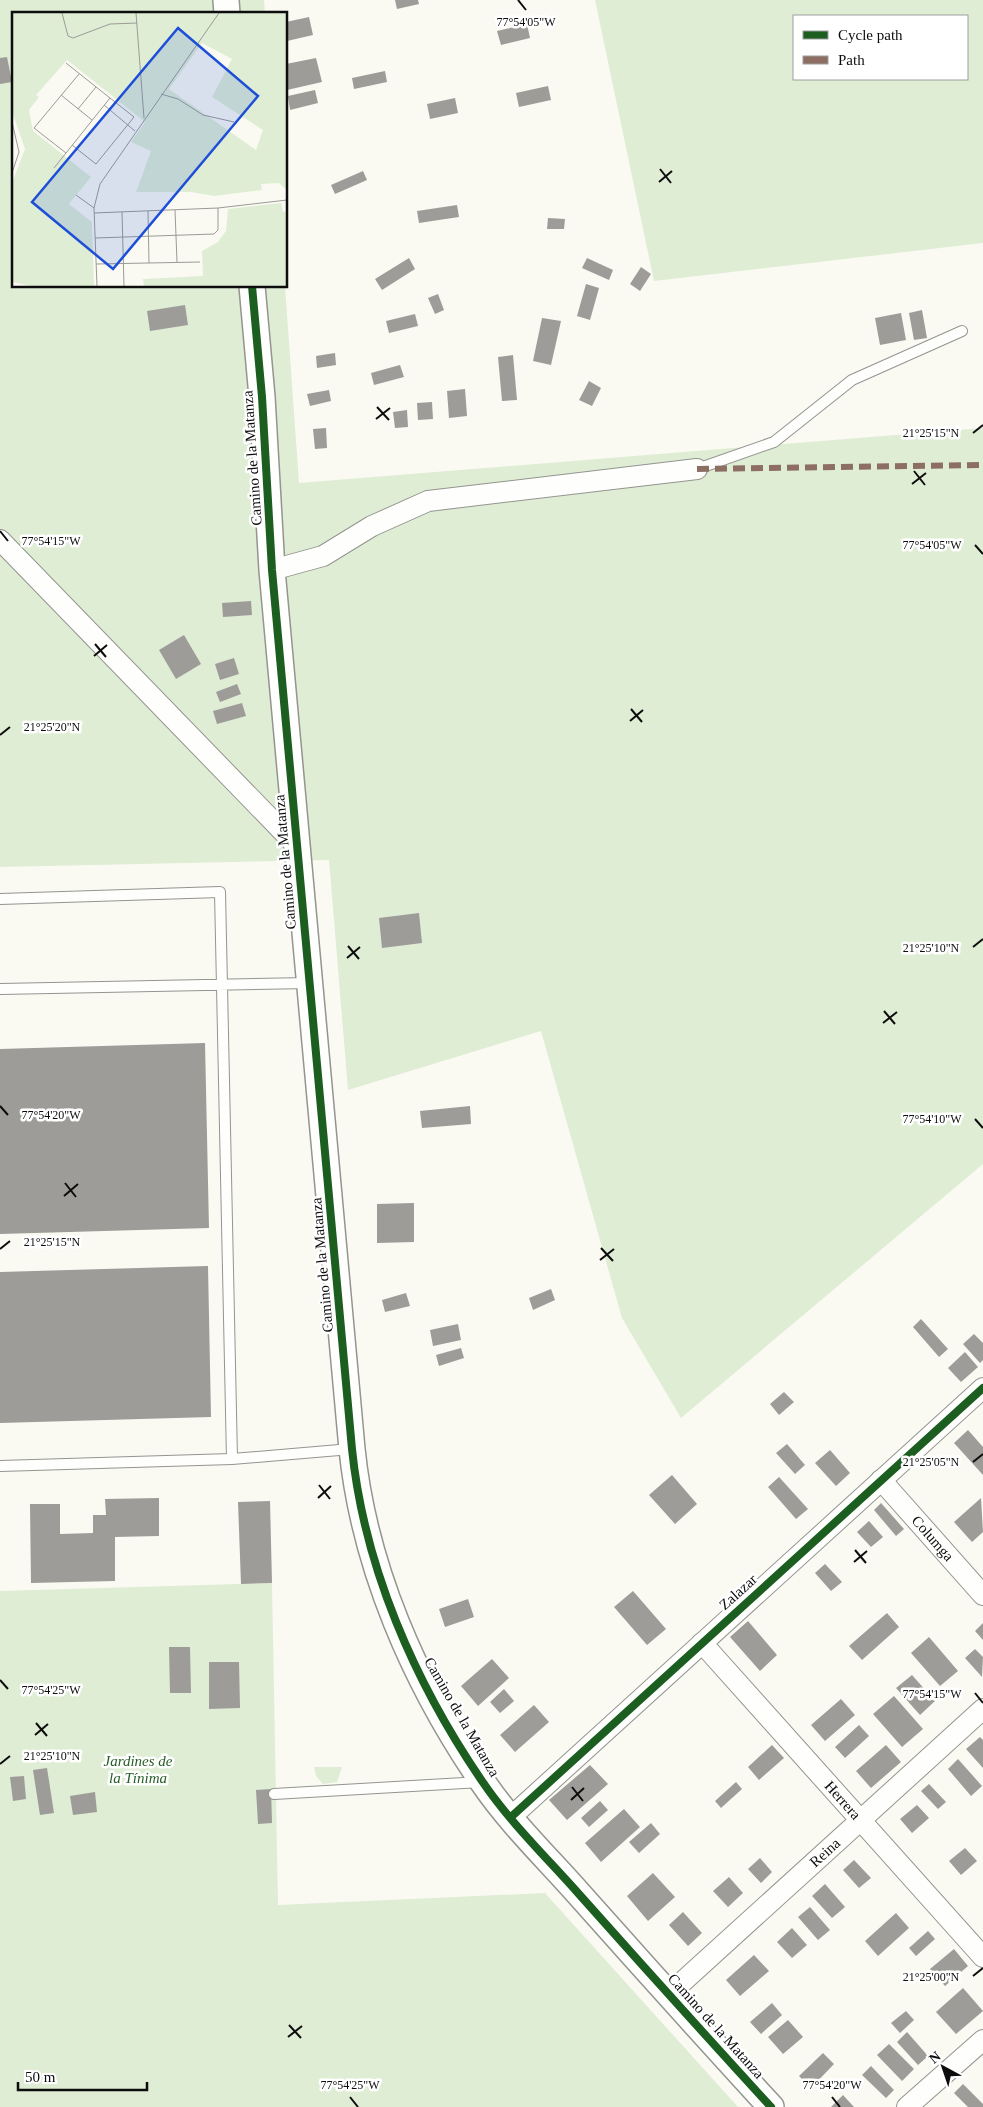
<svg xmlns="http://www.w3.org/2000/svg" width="983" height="2107" viewBox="0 0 983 2107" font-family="Georgia,serif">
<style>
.green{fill:#dfedd5;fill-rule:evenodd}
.building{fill:#9d9c98}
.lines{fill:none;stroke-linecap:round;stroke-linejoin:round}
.service-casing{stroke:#949490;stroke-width:12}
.minor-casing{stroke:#949490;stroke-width:22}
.tertiary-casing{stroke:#949490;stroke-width:28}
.service{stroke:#fefefd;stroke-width:10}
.minor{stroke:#fefefd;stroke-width:20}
.tertiary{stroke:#fefefd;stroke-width:25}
.quiet{stroke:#8d6e63;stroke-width:6;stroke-dasharray:12 6;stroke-linecap:butt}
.cycleway-casing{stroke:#fff;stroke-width:11}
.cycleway{stroke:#1b5e20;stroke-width:8}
.ticks{fill:none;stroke:#0d0d0d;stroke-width:2}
.labels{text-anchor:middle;stroke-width:5;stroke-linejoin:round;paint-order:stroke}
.street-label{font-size:15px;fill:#0d0d0d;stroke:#fff}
.park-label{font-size:15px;font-style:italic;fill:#265c25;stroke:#fff}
.inset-road{fill:none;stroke:#9b9b96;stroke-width:1}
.view{fill:#1d4ed8;fill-opacity:0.15;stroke:#1d4ed8;stroke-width:2.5}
.inset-edge{fill:none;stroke:#0d0d0d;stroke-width:2.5}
.ticks-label{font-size:12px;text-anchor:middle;fill:#0d0d0d;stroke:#fff;stroke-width:5;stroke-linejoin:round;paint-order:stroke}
</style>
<rect width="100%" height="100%" fill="#fafaf2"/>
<path class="green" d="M0 0H264L265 14H14V286H285L299 483 983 428V1164L681 1418 622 1318 541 1031 348 1090 329 860 0 867Z
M595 0H983V243L654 281ZM967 16V79H794V16Z
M272 1583 278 1905 545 1893 738 2107H0V1591Z
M314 1767H342L337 1782 323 1784 316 1776Z"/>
<path class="building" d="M395 0H418L419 4 397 9Z
M309 17 313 35 287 41 286 22Z
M527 24 530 38 501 45 497 31Z
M7 57 12 82 0 84V58Z
M316 58 322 82 287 90 286 64Z
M385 71 387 82 354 89 352 78Z
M548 86 551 100 519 107 516 93Z
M315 90 318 103 290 110 288 96Z
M455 98 458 113 430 119 427 104Z
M363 171 367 180 335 194 331 185Z
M457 205 459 217 419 223 417 211Z
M548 218 565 219 564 229H547Z
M409 258 415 269 382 290 375 279Z
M587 258 613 270 609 280 582 268Z
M641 267 651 274 640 291 630 284Z
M586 284 599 288 590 320 577 316Z
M438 294 444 310 435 314 428 298Z
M185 305 188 325 150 331 147 311Z
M922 310 927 338 914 340 909 313Z
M901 313 906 340 880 345 875 318Z
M415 314 418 326 389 333 386 321Z
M542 318 561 321 551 365 533 361Z
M335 353 336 365 317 368 316 356Z
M513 355 517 400 502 401 498 357Z
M400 365 404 377 374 385 371 373Z
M589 381 601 388 592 406 579 400Z
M465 389 467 416 449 418 447 391Z
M329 390 331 401 310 406 307 394Z
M432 402 433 419 418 420 417 403Z
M407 410 408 427 395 428 393 412Z
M326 428 327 448 315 449 313 429Z
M251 601 252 615 223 617 222 603Z
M184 635 201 664 176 679 159 650Z
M234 658 239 674 220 680 215 664Z
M237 684 241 694 220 702 216 692Z
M242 703 246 716 217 724 213 711Z
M419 913 422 943 382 948 379 918Z
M205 1043 209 1228 0 1234V1049Z
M470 1106 471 1124 422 1128 420 1111Z
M414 1203V1242L377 1243V1204Z
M208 1266 211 1417 0 1423V1272Z
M551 1289 555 1300 533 1310 529 1298Z
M406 1293 410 1306 385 1312 382 1300Z
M921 1319 948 1349 939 1357 913 1327Z
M458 1324 461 1340 433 1346 430 1330Z
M974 1334 983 1343V1360L980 1363 963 1344Z
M461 1348 464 1358 439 1366 436 1355Z
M965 1352 978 1367 961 1382 948 1368Z
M784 1392 794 1402 779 1415 770 1404Z
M968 1430 983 1447V1475L954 1443Z
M787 1444 805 1465 795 1474 776 1453Z
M830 1450 850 1473 836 1486 815 1463Z
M672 1475 697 1504 675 1524 649 1495Z
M779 1477 808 1509 796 1519 768 1487Z
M159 1498V1536L115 1537V1581L31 1583 30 1504H60V1534L93 1533V1515H106L105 1499Z
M981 1498 983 1532 972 1542 954 1522Z
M270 1501 272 1583 241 1584 238 1502Z
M881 1503 904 1529 896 1536 874 1510Z
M869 1521 883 1537 871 1547 857 1532Z
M825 1564 842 1582 831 1591 815 1573Z
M633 1591 666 1629 647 1645 614 1607Z
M468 1599 474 1617 445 1627 439 1609Z
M887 1613 899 1627 862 1660 849 1646Z
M748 1621 777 1655 760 1671 730 1637Z
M983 1623V1640L975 1631Z
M929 1637 958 1671 940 1686 911 1653Z
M169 1647H190L191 1693H170Z
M975 1649 983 1657 982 1677 965 1658Z
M492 1659 509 1678 478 1706 461 1686Z
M209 1662H239L240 1708 209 1709Z
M912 1675 935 1701 920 1715 896 1688Z
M504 1689 514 1701 500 1713 490 1702Z
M894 1696 923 1729 902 1747 873 1714Z
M841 1699 855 1715 825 1741 811 1725Z
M534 1705 549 1722 515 1752 500 1735Z
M859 1725 869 1736 845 1758 835 1747Z
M980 1737 983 1740V1768L966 1749Z
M772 1745 784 1758 759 1780 748 1767Z
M886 1745 901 1762 871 1788 856 1771Z
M958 1759 982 1786 971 1796 948 1769Z
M590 1765 608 1784 567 1820 549 1800Z
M47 1768 54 1813 40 1815 33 1770Z
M24 1776 26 1799 13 1801 10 1777Z
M736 1782 742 1789 721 1808 715 1801Z
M929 1784 946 1802 938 1809 921 1791Z
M271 1789 272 1823 258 1824 256 1790Z
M95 1792 97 1812 73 1815 70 1796Z
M600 1801 608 1810 589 1827 581 1818Z
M917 1805 929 1818 912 1833 900 1819Z
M624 1809 640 1827 601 1862 585 1843Z
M651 1823 660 1834 639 1853 629 1842Z
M965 1848 977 1861 961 1875 949 1861Z
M760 1858 772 1872 761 1883 748 1869Z
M854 1860 871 1878 859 1888 843 1870Z
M653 1873 675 1897 648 1921 627 1896Z
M729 1877 743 1893 728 1907 713 1891Z
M825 1884 845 1907 832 1918 812 1896Z
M810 1907 830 1930 818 1940 798 1917Z
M683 1912 702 1933 688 1946 669 1925Z
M896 1913 909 1928 878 1956 865 1941Z
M792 1928 807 1945 792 1958 777 1942Z
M928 1931 935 1939 916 1956 909 1948Z
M954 1949 968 1966 945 1986 930 1969Z
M754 1955 769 1971 740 1996 726 1980Z
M963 1988 983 2011 956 2034 936 2012Z
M772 2003 782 2015 761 2034 750 2022Z
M906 2011 914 2020 900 2033 891 2023Z
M788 2020 803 2037 783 2054 768 2037Z
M907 2032 928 2056 918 2065 897 2042Z
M889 2044 914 2069 902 2081 877 2055Z
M823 2053 834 2064 811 2088 799 2076Z
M871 2066 894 2090 886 2098 862 2075Z
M963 2084 983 2104V2107H968L954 2093Z
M843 2095 854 2107H831Z"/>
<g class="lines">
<defs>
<path id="service" d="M697 469 774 442 852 380 962 331
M0 899 220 892 232 1459 0 1466
M0 989 309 983
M232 1459 351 1449
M274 1794 481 1782"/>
<g id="minor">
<path d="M0 540 296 845"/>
<path d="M272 570 323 556 372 526 428 501 697 469"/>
<path id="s1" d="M881 1480 983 1595"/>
<path id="s2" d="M702 1643 983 1957"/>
<path d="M511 1817 983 1388"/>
<path id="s3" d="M668 1995 983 1709"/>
<path d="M907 2107 983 2040"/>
</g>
<path id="tertiary" d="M226 0 227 14
M252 286 262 397 272 570 352 1449C364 1567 415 1683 482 1781 509 1821 546 1857 578 1893 642 1965 706 2036 771 2107"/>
</defs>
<use href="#service" class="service-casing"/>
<use href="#minor" class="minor-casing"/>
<use href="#tertiary" class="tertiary-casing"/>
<use href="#service" class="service"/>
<use href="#minor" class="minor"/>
<use href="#tertiary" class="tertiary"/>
<path class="quiet" d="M697 469 983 465"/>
<defs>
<path id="cycleway" d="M252 286 262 397 272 570 352 1449C364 1567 415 1683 482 1781 509 1821 546 1857 578 1893 642 1965 706 2036 771 2107
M511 1817 983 1388"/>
</defs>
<use href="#cycleway" class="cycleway-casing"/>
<use href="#cycleway" class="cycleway"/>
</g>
<path class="ticks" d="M518 0 526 10M660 169 671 183M659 182 672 171M377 407 389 420M376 419 390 408M973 433 983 425M914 471 925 485M912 484 926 473M0 531 8 541M975 545 983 554M95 644 106 657M94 656 107 645M631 709 642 722M630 721 643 710M0 735 10 727M348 946 359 959M973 947 983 939M347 958 360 947M884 1011 895 1024M883 1023 897 1012M0 1106 8 1115M975 1119 983 1128M65 1183 76 1197M64 1196 78 1184M601 1248 613 1261M0 1249 10 1241M600 1260 614 1249M973 1462 983 1454M319 1485 330 1499M318 1498 331 1486M855 1550 866 1563M854 1562 867 1551M0 1680 8 1689M975 1693 983 1703M36 1723 47 1736M35 1735 48 1724M0 1764 10 1756M572 1787 583 1801M571 1800 584 1788M973 1976 983 1968M289 2025 301 2038M288 2037 302 2026M350 2097 358 2107M832 2097 840 2107"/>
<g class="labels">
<g class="street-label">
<text transform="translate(252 458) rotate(-94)" y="5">Camino de la Matanza</text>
<text transform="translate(285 862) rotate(-95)" y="5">Camino de la Matanza</text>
<text transform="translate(322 1265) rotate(-95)" y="5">Camino de la Matanza</text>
<text dy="5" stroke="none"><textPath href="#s1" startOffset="78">Columga</textPath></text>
<text transform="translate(738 1592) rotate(-42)" y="5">Zalazar</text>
<text transform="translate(462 1717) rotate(60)" y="5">Camino de la Matanza</text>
<text dy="5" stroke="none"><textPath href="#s2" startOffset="211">Herrera</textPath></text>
<text dy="5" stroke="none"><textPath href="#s3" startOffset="212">Reina</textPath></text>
<text transform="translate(716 2026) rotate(48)" y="5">Camino de la Matanza</text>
</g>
<g class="park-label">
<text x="138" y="1766">Jardines de<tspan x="138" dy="17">la Tínima</tspan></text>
</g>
</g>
<g transform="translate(12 12)">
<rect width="275" height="275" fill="#fafaf2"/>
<path d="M0 1H275V178L267 171 249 172 250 178 202 184 179 180H124L139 139 119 130 133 110 55 48 24 83 27 85 17 98 21 119 79 165 57 192 80 210 82 274H19L0 270V171L13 137 1 102ZM190 31 220 47 200 85 251 118 244 138 157 77ZM269 191 271 200 275 199V274H132L131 267 191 264 190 239 206 230 214 219 216 197Z" fill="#dfedd5" fill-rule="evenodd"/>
<path class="inset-road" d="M50 1 56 24 61 26 98 12 125 11M124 1 132 106M149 82 166 87 191 103 222 110M49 83 80 108M92 93 123 119M66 97 84 75M0 110 7 140 0 161M60 133 84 152 122 105 98 86M54 141 22 116 67 62M42 156 98 86 54 51M64 183 82 196M163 198 165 250M136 199 137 251M110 200 112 274M82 201 206 196 275 188M83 226 202 222 206 218V196M84 252 188 250M85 274 82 196 88 172 207 1"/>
<path class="view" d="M166 16 246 84 101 257 20 190Z"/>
<rect width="275" height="275" class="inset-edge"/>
</g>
<g class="ticks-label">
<text x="526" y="26">77°54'05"W</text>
<text x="931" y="437">21°25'15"N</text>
<text x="51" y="545">77°54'15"W</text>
<text x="932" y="549">77°54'05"W</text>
<text x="52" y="731">21°25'20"N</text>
<text x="931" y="952">21°25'10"N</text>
<text x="51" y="1119">77°54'20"W</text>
<text x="932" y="1123">77°54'10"W</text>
<text x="52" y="1246">21°25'15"N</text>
<text x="931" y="1466">21°25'05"N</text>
<text x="51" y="1694">77°54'25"W</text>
<text x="932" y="1698">77°54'15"W</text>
<text x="52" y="1760">21°25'10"N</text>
<text x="931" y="1981">21°25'00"N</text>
<text x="350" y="2089">77°54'25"W</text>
<text x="832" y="2089">77°54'20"W</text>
</g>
<rect x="793" y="15" width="175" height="65" fill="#ffffff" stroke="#9e9e9e"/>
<rect x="803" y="31" width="25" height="8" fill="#1b5e20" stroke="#9e9e9e"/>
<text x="838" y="40" font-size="15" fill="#0d0d0d">Cycle path</text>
<rect x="803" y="56" width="25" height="8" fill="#8d6e63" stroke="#9e9e9e"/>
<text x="838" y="65" font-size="15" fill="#0d0d0d">Path</text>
<g transform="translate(943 2067) rotate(320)" stroke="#ffffff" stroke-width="4" paint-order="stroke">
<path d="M0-4L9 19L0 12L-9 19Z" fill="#0d0d0d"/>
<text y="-8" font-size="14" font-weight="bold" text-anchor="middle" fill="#0d0d0d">N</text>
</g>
<path d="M18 2082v8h129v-8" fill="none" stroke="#0d0d0d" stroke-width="2.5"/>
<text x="25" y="2082" font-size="15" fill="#0d0d0d" stroke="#ffffff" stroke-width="4" paint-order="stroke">50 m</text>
</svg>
